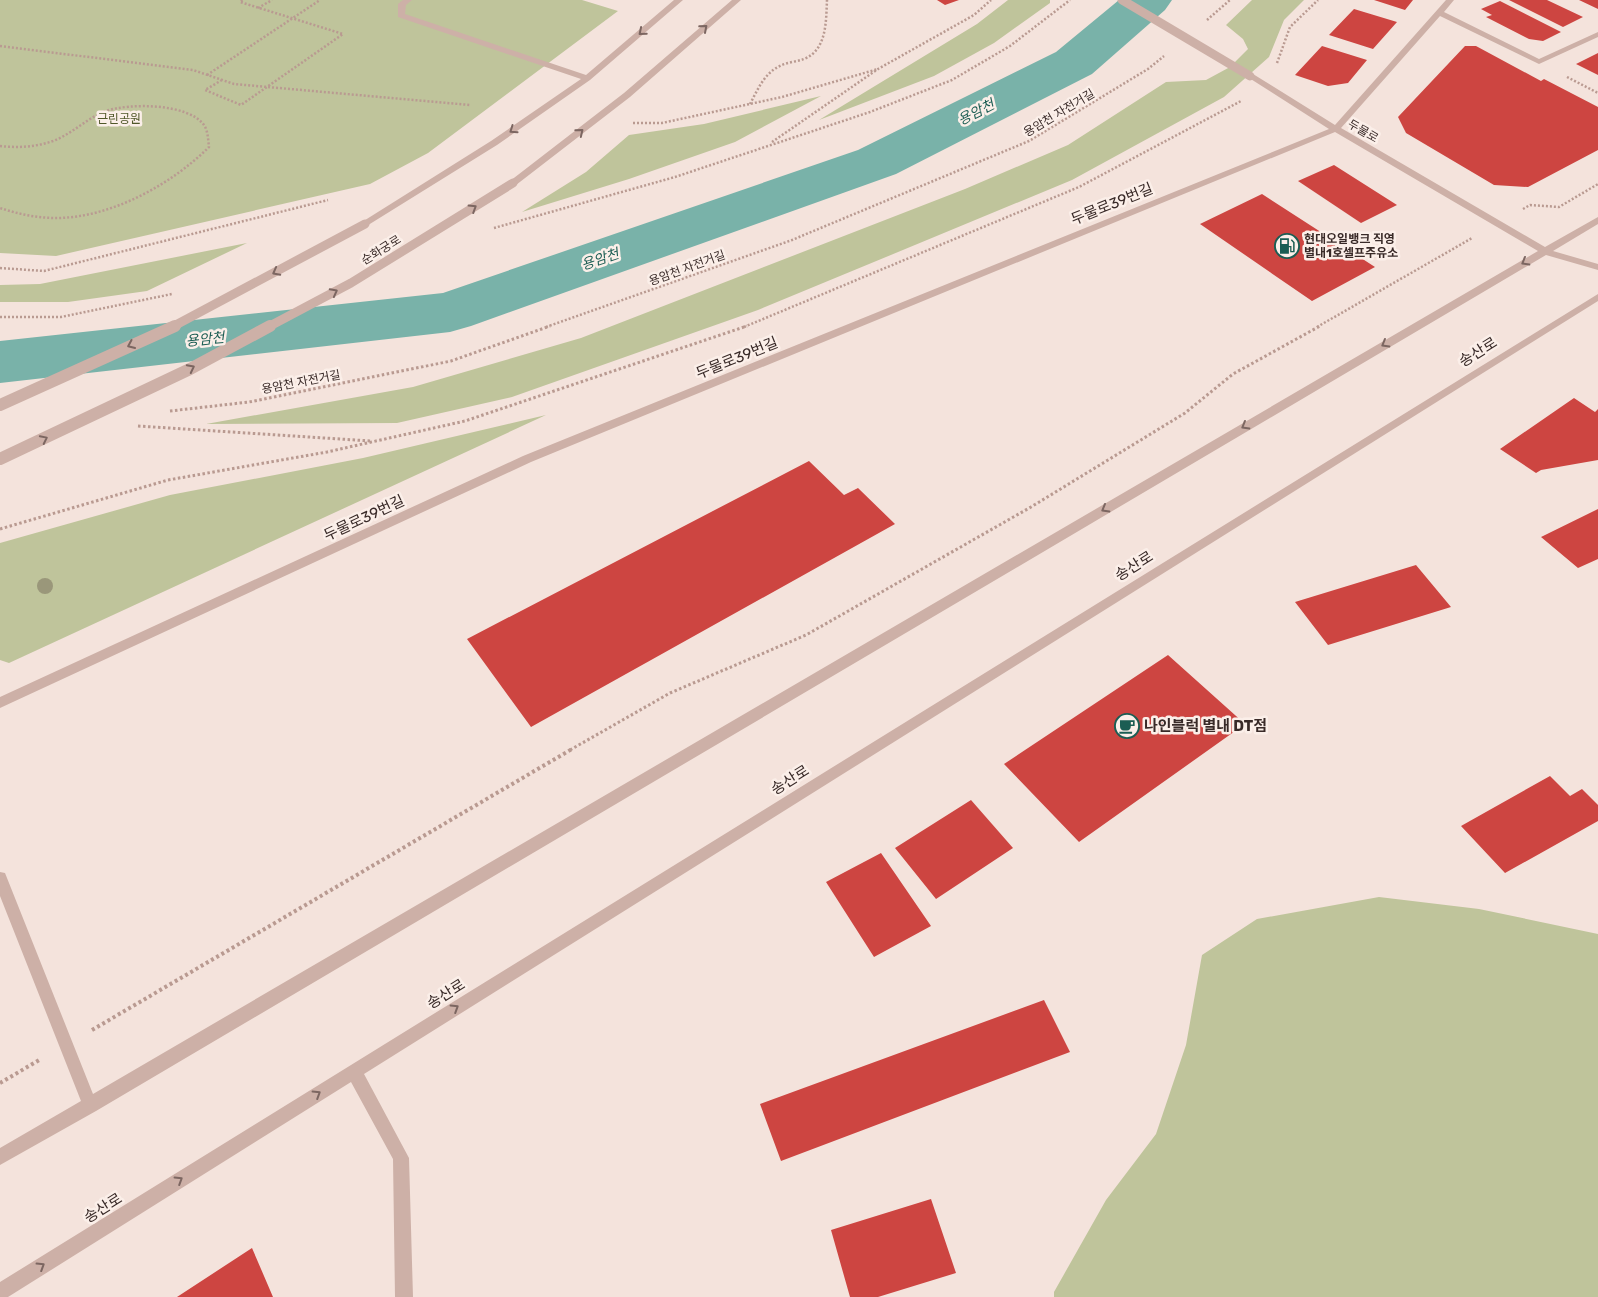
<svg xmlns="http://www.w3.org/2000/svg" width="1598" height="1297" viewBox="0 0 1598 1297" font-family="Rubik,'Noto Sans KR',sans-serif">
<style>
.green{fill:#bfc49b}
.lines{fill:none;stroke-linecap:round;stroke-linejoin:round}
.river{fill:#79b2a9;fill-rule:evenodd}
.building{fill:#cd4541}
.path-far2{stroke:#b99a91;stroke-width:2.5;stroke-dasharray:2 2;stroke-linecap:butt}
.path-far1{stroke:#b99a91;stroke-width:3;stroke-dasharray:2.5 2.5;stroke-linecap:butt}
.path{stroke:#b99a91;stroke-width:4;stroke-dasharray:3 3;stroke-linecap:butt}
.minor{fill:#cdb0a7;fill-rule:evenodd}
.minor-bridge-far1{stroke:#cdb0a7;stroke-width:9}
.minor-bridge{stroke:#cdb0a7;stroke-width:12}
.tree{fill:#9a977a}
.oneway{stroke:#7c6661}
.labels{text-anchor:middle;stroke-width:5;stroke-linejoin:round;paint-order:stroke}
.far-street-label{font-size:12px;fill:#392a28;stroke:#fbefe9}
.far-park-label{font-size:12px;fill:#51582a;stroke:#fbefe9}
.far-poi-label{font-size:12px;font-weight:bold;fill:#392a28;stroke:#fbefe9;text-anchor:start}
.far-water-label{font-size:14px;font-style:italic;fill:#1b5d53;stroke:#fbefe9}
.street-label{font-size:15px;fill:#392a28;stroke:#fbefe9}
.poi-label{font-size:15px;font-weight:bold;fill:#392a28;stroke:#fbefe9;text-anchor:start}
</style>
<rect width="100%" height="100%" fill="#f4e3dc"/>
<path class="green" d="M0 0H582L618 11 428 153 370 184 56 256 0 253Z
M1008 0H1050V3L994 43 934 76 819 120 977 24Z
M1252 0H1304L1284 20 1269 57 1224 97 1072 180 758 310 512 397 397 423 206 424 413 387 581 338 965 189 1068 145 1166 82 1206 80 1230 67 1248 49 1243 39 1226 25Z
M821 96 735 142 629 179 522 212 586 172 629 135 704 124Z
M247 243 147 291 68 302H0V285L40 284Z
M546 415 9 663 0 660V543L170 495 363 458Z
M1379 897 1479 909 1598 934V1297H1054V1292L1106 1200 1156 1134 1186 1045 1202 955 1257 919Z"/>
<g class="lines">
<path class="river" d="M1119 0H1172L1165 10 1092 74 896 174 471 326 450 332 0 383V341L443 293 858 150 1056 52Z"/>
</g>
<path class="building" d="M937 0H959L945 5Z
M1374 0H1413L1405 10Z
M1509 0H1547L1583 17 1563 27Z
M1579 0H1598V9Z
M1500 1 1561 32 1543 41 1529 39 1486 17 1492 15 1481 9Z
M1354 9 1397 22 1373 49 1329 35Z
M1322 46 1367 60 1348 83 1328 86 1295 75Z
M1465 46H1476L1541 81 1544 79 1598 107V150L1528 187 1494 185 1406 133 1398 117Z
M1598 53V75L1576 64Z
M1334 165 1397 205 1361 223 1298 181Z
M1262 194 1375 267 1312 301 1200 224Z
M1574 398 1595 412 1598 409V460L1541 470 1536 473 1500 449Z
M809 461 844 495 858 488 895 524 531 727 467 639Z
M1598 509V559L1578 568 1541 537Z
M1416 565 1451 607 1328 645 1295 602Z
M1168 655 1245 724 1079 842 1004 764Z
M1550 776 1570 796 1582 789 1598 805V821L1505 873 1461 826Z
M971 800 1013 848 936 899 895 848Z
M881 853 931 926 874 957 826 882Z
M1044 1000 1070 1052 781 1161 760 1104Z
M931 1199 956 1273 878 1297H850L831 1230Z
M252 1248 273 1297H177Z"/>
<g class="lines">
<path class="path-far2" d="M258 8 272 0
M1207 20 1230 0
M0 46 193 70 234 84 470 105
M1277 63 1290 27 1318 0
M207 75 320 0
M1567 77 1598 93
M222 80 205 90 241 105 343 34 240 2 243 0
M750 104C757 91 764 74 778 67 786 62 796 62 804 59 827 50 826 21 827 0
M633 123H662L782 97 878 69
M772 142 878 69 974 15 991 0
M0 146C18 148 36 147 53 141 72 134 87 118 106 111 129 103 188 103 204 125 208 131 208 139 209 147 172 184 111 218 56 218 37 218 18 214 0 208
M1523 209 1530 205 1559 207 1598 184
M494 228 675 177 870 112 952 80 1010 46 1070 0
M0 268 44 271 328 200
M0 317H61L172 294
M546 327 792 240 1029 141 1148 69 1164 56
M744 327 1079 187 1241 101
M1317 327 1472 238"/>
<path class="path-far1" d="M170 411 249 402 451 361 550 326
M138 426 371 441
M0 529 168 480 327 452 465 421 747 326
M570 750 670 693 806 635 1031 507 1185 413 1233 374 1320 326"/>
<path class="path" d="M92 1030 572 749
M0 1083 41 1059"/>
<path class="minor" d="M403 0H412L406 5 405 14 586 75 674 0H683L590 80 497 145 365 227 360 224 362 222 491 141 581 79 398 17V4Z
M732 0H741L630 97 516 185H510V181L624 93Z
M1446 0H1454L1444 12 1539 59 1598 32V37L1539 64 1440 16 1341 128 1545 247 1598 217V224L1553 251 1598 264V270L1546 255 96 1111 0 1165V1148L81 1101 0 896V872L5 873 7 878 93 1094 1538 251 1335 132 531 462 0 708V697L523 456 1329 129 1246 76 1253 74 1335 125Z
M1598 294V301L364 1074 409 1158 413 1297H395L393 1159 351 1082 8 1297H0V1282Z"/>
<path class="minor-bridge-far1" d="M1122 0 1250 76
M172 327 365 224
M268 327 351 283 513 183"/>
<path class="minor-bridge" d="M0 405 175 326
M0 459 190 369 270 326"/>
</g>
<circle class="tree" cx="45" cy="586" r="8"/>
<defs><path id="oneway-chevron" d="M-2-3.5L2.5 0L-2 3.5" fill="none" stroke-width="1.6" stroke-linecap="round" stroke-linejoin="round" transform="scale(1.25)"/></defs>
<g class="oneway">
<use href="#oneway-chevron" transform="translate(704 28) rotate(-41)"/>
<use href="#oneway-chevron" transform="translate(642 32) rotate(140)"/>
<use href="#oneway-chevron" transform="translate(513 130) rotate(145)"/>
<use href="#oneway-chevron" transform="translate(580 132) rotate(-39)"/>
<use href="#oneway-chevron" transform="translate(473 208) rotate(-32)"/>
<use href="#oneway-chevron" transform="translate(1525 262) rotate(150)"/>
<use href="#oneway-chevron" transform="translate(276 272) rotate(152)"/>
<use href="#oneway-chevron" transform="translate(334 292) rotate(-28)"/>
<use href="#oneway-chevron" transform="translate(1385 344) rotate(150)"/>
<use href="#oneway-chevron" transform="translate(131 345) rotate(156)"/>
<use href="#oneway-chevron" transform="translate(191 368) rotate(-27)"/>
<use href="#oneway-chevron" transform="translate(1245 426) rotate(150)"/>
<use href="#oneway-chevron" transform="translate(44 439) rotate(-26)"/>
<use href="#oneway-chevron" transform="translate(1105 509) rotate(150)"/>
<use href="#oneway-chevron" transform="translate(455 1008) rotate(-32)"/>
<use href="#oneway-chevron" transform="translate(317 1094) rotate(-32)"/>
<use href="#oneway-chevron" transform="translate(179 1180) rotate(-32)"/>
<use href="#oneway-chevron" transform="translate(41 1266) rotate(-32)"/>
</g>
<defs>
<symbol id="fuel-ring" viewBox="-11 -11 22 22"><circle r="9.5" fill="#fbefe9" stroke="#1b5d53" stroke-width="1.5"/><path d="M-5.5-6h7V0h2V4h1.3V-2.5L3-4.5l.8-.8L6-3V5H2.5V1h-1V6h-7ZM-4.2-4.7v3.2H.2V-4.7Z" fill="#1b5d53"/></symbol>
<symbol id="cafe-ring" viewBox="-11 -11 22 22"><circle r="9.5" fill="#fbefe9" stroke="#1b5d53" stroke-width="1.5"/><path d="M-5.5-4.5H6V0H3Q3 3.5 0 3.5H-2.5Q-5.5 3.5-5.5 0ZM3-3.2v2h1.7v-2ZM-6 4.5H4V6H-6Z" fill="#1b5d53"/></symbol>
</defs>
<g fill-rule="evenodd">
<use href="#fuel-ring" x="1273" y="232" width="28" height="28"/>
<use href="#cafe-ring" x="1113" y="712" width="28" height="28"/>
</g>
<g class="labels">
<g class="far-street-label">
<text transform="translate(1059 113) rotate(-31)" y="4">용암천 자전거길</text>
<text transform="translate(1363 131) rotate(30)" y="4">두물로</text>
<text transform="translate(381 250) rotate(-32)" y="4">순화궁로</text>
<text transform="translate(687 268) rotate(-20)" y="4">용암천 자전거길</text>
<text transform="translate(301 382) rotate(-11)" y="4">용암천 자전거길</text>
</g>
<g class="far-park-label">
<text x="119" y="123">근린공원</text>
</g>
<g class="far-poi-label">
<text x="1304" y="243">현대오일뱅크 직영<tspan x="1304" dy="14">별내1호셀프주유소</tspan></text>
</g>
<g class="far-water-label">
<text transform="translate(976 112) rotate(-27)" y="5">용암천</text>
<text transform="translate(600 259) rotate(-19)" y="5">용암천</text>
<text transform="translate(205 339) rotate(-6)" y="5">용암천</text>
</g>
<g class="street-label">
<text transform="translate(1112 204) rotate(-22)" y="5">두물로39번길</text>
<text transform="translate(1478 352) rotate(-32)" y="5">송산로</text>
<text transform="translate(737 358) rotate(-22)" y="5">두물로39번길</text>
<text transform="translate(364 518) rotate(-25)" y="5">두물로39번길</text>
<text transform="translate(1134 566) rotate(-32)" y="5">송산로</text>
<text transform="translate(790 780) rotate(-32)" y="5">송산로</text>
<text transform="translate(446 994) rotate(-32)" y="5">송산로</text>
<text transform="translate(103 1208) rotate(-32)" y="5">송산로</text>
</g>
<g class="poi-label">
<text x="1144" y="731">나인블럭 별내 DT점</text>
</g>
</g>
</svg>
